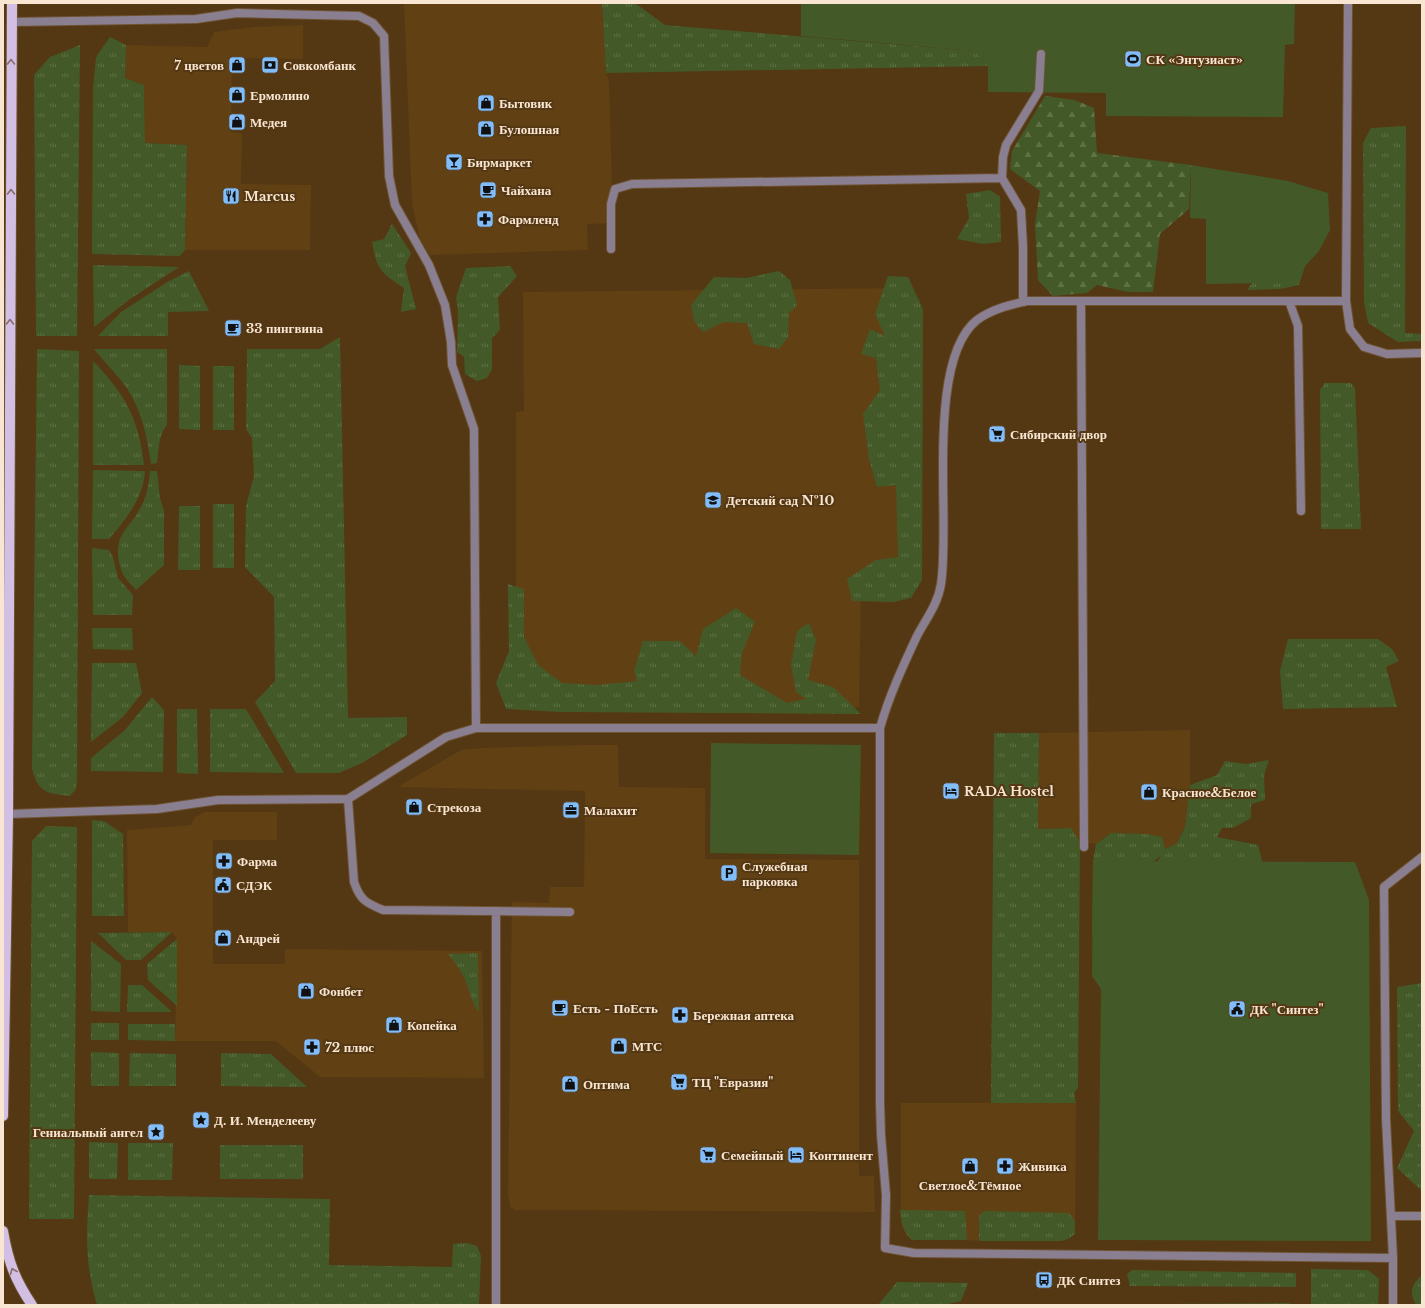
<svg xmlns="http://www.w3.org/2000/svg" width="1425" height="1308" viewBox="0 0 1425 1308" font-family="'Libre Baskerville',serif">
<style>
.built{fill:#614013}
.grass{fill:url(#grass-tufts)}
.forest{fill:url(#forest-firs)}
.park{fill:#435a28}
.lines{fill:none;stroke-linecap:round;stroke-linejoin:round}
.lane-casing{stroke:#6e5332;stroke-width:10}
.street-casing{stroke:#6e5332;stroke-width:10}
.primary-casing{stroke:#6e5332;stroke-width:12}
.lane{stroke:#897f91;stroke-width:8}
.street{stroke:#897f91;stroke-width:8}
.primary{stroke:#d3bfe4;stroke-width:10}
.oneway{stroke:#876d67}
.labels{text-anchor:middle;stroke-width:4;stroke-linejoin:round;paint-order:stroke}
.poi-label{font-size:13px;font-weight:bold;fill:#f8e6d2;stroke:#543713;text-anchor:start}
</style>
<defs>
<pattern id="grass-tufts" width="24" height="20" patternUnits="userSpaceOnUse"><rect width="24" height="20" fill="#435a28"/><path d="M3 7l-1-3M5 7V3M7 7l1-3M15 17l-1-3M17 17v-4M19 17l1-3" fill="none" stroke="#5f7246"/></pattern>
<pattern id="forest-firs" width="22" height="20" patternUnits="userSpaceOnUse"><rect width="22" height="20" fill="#435a28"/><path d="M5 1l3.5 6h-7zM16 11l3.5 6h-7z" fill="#5f7246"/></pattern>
</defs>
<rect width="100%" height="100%" fill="#543713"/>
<path class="built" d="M404 3H602L606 73 609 80 613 223 587 224 588 250 430 255 420 239 412 204Z
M303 25V59L232 58 231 132 242 133 241 184 311 185 310 250H185L187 145 145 143 144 85 125 78 126 45 207 47 214 32 254 27Z
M909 288 910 588 861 589 859 707 516 705V412L524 411 523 292Z
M1190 730V785L1185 827 1177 843 1165 849 1146 834 1111 833 1096 844 1080 842 1071 828 1038 829 1039 733Z
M584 745H618L619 787 705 788V859L859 860V1176H874L875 1212 530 1210H515L510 1207 508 1192 512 902 549 903 550 887H584L585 791 398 787 461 750 482 748Z
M205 812H277V840H213V964H285V949L482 951 484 1078 320 1077 276 1041H175L177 939 172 932H128L127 830 191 825 195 817Z
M901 1103H1076L1075 1234 1068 1239 1061 1241 912 1240 906 1235 901 1223Z"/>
<path class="grass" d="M602 3H635L665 25 975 51 988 66 606 73Z
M110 37 126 45 125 78 144 85 145 143 187 145 185 250 180 256 92 254 93 89 96 57Z
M80 45 77 336H36L34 75 50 57Z
M1406 126 1405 333 1422 334V341L1398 342 1368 323 1364 302 1363 143 1371 128Z
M990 190 1000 197 1001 242 983 244 957 239 969 218 966 194Z
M392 224 411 253 405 266 416 309 401 312 404 288C381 273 377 270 372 242L384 239Z
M1309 253 1299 285 1280 289 1247 290 1271 257Z
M93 265 179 267 130 299 94 327Z
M510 266 517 276 498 297 500 330 492 338V369L487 378 477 381 465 374 464 357 457 352 458 312 456 297 466 268Z
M189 271 209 311 168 312V336H98L121 312 169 281Z
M779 271 790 280 797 305 789 313 788 337 779 349 754 344 747 323 724 322 703 332 694 321 691 305 714 277 746 278Z
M888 276 908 277 923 309 922 580 911 598 893 602 852 601 847 579 876 560 898 557 896 485 877 487 869 459 863 414 880 390 876 358 861 354 870 329 885 336 875 314Z
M340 337 348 718 407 717V735L362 763 339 773H296L255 702 275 681 274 597 245 567 246 506 254 476 252 438 246 429 247 349H320Z
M37 349 79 351 77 779 76 789 70 796C46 793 38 793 32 768Z
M94 349H167V425C158 435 159 450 157 463L151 464C147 437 142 410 126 387 117 374 104 362 94 349Z
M93 361C125 394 139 419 144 465H93Z
M179 365 200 366V430L179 429Z
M213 366H234V430H213Z
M1325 383H1351L1355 388 1361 529H1321L1320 390Z
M93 470 145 471C143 499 126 519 109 539H92Z
M150 471H157L160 498 164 511V565L136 590C133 586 127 581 124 576 118 565 115 546 122 535 126 527 134 520 138 512 146 500 149 486 150 471Z
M213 504H234V568H213Z
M179 506H200V570H178Z
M92 548 109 550 113 557 118 578 133 595 132 615H93Z
M508 584 524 589V637L538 665 562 683 597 685 637 681 634 671 643 641H680L696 656 703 629 736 608 755 622 742 653 740 675 787 703 806 699 796 692 791 665 797 631 809 623 816 640 808 680 833 687 861 714 560 712 506 709 496 683 509 651Z
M92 628H132L133 650 93 649Z
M1288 639H1378L1392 649 1399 661 1386 667 1397 707 1283 709 1280 671Z
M92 663H136L142 693 123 717 91 742Z
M152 697 164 710 163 772 91 771V758L125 730Z
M177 709H197L198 774 177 773Z
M210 709H246L284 773 210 772Z
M994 733H1039L1038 829 1071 828 1080 842 1078 1088 1074 1093 1076 1103H991Z
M1269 760 1264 775 1265 800 1251 804V818L1233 828H1222L1217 837 1258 845 1263 865 1154 867 1161 856 1144 868 1092 936 1093 861 1096 844 1111 833 1146 834 1162 837 1165 849 1177 843 1185 827 1190 785 1217 775 1225 761 1246 764Z
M92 820 104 821 123 834 124 916H92Z
M46 826 77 827 74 1219H29L32 841Z
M172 932 141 960H126L98 933Z
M177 939V1006L148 980 147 964Z
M91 941 121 964 120 1012 91 1011Z
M478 953 479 1012C472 1005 469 988 464 978 460 969 454 961 448 954Z
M1422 983V1191L1397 1168 1414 1131 1398 1111 1397 987Z
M128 985H142L172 1012H127Z
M91 1023H119V1040H91Z
M128 1024H175V1041L128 1040Z
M91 1052 119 1053V1086H91Z
M130 1053 176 1054V1086H129Z
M221 1053 271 1054 307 1087 221 1086Z
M89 1142 118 1143 117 1179H89Z
M128 1143H173L172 1180H128Z
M220 1145H303V1179H220Z
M89 1195 330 1199 329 1265 452 1267 453 1244 467 1243 477 1246 481 1256 479 1305H97C85 1264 86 1237 89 1195Z
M900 1210 965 1211 967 1240H912C903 1232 901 1222 900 1210Z
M984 1211 1069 1213 1075 1221V1234L1068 1239 1061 1241H979V1216Z
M1311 1269 1368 1270 1379 1279 1378 1305H1311Z
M1132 1270 1296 1273V1287L1130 1286 1127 1274Z
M1422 1275V1305H1416C1409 1292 1411 1285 1422 1275Z
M897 1282 968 1283 961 1301 944 1305H878Z
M1288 1303 1295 1305H1165L1161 1304Z"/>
<path class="forest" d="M1045 96 1075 100 1094 108 1097 153 1191 165 1189 209 1160 234 1153 292H1128L1097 285 1087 293 1053 296 1038 280 1035 224 1040 191 1010 169 1012 151Z"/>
<path class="park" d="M801 3H1295L1294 44 1285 45 1283 117 1106 116V93L988 92V66L975 51 801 36Z
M1191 165 1288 181 1328 193 1330 230 1319 251 1298 274 1273 283 1206 284V219L1190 218Z
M711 743 861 745 859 855 710 853Z
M1093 861 1355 862 1369 900 1371 1241 1098 1240 1101 989 1092 976Z"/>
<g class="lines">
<defs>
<path id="lane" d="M11 22 196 19 237 13 359 16 373 23 384 36 389 176 395 205 429 265 445 305 451 342 452 365 474 429 476 728
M611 249V204L615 189 632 184 1002 178
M1081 301 1084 847
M1289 301 1298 326 1301 511
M1346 301 1348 3
M1023 302V247L1021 210 1002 178 1003 157 1006 145 1039 91 1041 54
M880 728V1103L881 1135 886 1195 885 1248 914 1253 1393 1258
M348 799 354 882C360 900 366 903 383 910L570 912
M496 911V1305
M1391 1216H1422"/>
<path id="street" d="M8 814 157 809 218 800 348 799 446 737 476 728H880C889 696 903 666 917 636 926 619 938 604 941 584 951 522 925 361 977 320 992 309 1010 305 1027 301H1346L1350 329 1364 347 1387 354 1422 353
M1393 1305V1258L1386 1119 1384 887 1422 857"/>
<path id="primary" d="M3 1116 8 814 12 3
M3 1231C8 1261 15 1280 32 1305"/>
</defs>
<use href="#lane" class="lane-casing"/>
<use href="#street" class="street-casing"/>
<use href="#primary" class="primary-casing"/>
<use href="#lane" class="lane"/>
<use href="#street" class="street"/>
<use href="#primary" class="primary"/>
</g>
<defs><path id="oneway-chevron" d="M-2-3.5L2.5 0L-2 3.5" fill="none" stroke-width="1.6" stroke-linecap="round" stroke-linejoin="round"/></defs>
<g class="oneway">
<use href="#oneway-chevron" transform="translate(11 62) rotate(-90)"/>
<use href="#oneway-chevron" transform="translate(11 192) rotate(-90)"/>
<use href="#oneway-chevron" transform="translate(10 322) rotate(-90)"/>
<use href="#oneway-chevron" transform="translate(13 1271) rotate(-112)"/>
</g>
<defs>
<symbol id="stadium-square" viewBox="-11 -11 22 22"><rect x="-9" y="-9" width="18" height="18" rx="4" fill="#81bdfa" stroke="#543713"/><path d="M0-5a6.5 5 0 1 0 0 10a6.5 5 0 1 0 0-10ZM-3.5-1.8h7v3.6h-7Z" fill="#111"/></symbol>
<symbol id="shop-square" viewBox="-11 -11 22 22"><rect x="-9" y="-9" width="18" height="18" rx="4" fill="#81bdfa" stroke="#543713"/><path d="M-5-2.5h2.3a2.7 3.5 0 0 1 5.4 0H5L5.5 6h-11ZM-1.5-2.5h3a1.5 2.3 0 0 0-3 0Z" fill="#111"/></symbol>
<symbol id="bank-square" viewBox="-11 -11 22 22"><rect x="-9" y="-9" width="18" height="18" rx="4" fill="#81bdfa" stroke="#543713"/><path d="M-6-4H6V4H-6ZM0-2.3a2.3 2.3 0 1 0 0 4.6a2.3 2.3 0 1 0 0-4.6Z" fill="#111"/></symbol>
<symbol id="bar-square" viewBox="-11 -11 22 22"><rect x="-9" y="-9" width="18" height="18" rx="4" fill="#81bdfa" stroke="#543713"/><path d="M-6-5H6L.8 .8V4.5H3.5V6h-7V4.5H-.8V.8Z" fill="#111"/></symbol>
<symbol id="cafe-square" viewBox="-11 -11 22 22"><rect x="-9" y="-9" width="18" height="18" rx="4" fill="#81bdfa" stroke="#543713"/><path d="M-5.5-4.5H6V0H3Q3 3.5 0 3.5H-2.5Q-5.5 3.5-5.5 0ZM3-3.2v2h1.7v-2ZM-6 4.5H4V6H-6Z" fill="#111"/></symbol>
<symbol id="restaurant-square" viewBox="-11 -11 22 22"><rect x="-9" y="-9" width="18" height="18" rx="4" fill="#81bdfa" stroke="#543713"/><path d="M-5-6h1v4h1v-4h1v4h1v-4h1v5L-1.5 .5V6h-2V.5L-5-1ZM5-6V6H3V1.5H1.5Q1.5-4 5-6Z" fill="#111"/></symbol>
<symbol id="pharmacy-square" viewBox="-11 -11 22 22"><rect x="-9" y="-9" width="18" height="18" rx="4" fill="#81bdfa" stroke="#543713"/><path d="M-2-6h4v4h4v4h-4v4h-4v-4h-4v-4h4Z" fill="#111"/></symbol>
<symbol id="supermarket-square" viewBox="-11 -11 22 22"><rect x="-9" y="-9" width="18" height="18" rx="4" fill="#81bdfa" stroke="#543713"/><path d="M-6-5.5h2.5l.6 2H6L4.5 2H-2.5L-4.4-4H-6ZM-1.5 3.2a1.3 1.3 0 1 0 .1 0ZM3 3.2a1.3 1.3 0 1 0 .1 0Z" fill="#111"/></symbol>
<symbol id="school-square" viewBox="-11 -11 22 22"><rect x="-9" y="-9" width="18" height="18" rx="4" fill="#81bdfa" stroke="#543713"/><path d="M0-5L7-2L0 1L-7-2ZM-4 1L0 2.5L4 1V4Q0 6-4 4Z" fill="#111"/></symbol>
<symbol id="hotel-square" viewBox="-11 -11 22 22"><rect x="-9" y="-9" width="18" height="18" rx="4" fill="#81bdfa" stroke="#543713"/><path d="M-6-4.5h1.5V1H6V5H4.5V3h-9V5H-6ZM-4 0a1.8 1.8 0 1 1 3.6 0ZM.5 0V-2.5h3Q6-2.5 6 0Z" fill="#111"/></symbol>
<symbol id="office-square" viewBox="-11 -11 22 22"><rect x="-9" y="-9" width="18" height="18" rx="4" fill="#81bdfa" stroke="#543713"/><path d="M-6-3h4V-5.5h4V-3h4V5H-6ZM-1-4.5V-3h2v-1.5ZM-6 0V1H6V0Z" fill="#111"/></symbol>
<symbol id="parking-square" viewBox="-11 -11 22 22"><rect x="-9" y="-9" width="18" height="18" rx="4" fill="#81bdfa" stroke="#543713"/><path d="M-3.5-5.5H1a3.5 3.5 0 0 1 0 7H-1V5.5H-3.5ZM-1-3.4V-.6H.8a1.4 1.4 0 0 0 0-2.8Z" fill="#111"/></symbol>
<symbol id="civic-square" viewBox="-11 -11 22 22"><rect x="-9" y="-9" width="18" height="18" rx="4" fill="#81bdfa" stroke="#543713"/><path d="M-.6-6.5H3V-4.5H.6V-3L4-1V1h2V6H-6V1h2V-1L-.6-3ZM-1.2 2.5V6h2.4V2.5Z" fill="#111"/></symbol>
<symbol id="sight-square" viewBox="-11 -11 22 22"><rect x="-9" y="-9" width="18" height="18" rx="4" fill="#81bdfa" stroke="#543713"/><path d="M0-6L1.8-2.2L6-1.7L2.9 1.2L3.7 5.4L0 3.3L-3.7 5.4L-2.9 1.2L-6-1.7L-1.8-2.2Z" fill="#111"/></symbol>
<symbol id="bus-square" viewBox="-11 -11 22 22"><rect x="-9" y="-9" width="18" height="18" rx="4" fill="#81bdfa" stroke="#543713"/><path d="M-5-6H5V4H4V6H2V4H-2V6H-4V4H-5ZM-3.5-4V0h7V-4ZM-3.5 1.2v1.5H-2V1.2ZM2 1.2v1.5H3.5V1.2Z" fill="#111"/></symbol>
</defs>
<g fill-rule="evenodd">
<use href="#stadium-square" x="1123" y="49" width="20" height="20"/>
<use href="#shop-square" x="227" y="55" width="20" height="20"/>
<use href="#bank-square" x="260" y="55" width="20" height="20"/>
<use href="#shop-square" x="227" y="85" width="20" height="20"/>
<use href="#shop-square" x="476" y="93" width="20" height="20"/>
<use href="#shop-square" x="227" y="112" width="20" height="20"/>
<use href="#shop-square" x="476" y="119" width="20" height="20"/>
<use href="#bar-square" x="444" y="152" width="20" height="20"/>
<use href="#cafe-square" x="478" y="180" width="20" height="20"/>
<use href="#restaurant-square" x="221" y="186" width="20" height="20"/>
<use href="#pharmacy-square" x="475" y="209" width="20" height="20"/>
<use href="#cafe-square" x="223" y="318" width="20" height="20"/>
<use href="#supermarket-square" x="987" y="424" width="20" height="20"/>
<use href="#school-square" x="703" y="490" width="20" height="20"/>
<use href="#hotel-square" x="941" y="781" width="20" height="20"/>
<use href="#shop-square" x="1139" y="782" width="20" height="20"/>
<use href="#shop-square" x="404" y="797" width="20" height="20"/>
<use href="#office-square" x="561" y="800" width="20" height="20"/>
<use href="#pharmacy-square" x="214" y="851" width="20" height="20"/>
<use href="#parking-square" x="719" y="863" width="20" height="20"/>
<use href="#civic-square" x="213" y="875" width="20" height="20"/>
<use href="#shop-square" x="213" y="928" width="20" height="20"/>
<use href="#shop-square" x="296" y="981" width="20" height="20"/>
<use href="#cafe-square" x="550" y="998" width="20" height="20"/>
<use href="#civic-square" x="1227" y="999" width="20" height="20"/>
<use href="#pharmacy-square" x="670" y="1005" width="20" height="20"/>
<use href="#shop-square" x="384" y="1015" width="20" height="20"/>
<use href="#shop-square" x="609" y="1036" width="20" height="20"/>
<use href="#pharmacy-square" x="302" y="1037" width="20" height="20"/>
<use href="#supermarket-square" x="669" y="1072" width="20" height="20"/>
<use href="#shop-square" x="560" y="1074" width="20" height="20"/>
<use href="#sight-square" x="191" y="1110" width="20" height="20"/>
<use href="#sight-square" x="146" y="1122" width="20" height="20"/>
<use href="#supermarket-square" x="698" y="1145" width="20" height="20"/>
<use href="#hotel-square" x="786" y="1145" width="20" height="20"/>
<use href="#shop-square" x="960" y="1156" width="20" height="20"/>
<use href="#pharmacy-square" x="995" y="1156" width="20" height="20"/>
<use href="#bus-square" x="1034" y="1270" width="20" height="20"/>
</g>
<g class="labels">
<g class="poi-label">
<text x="1146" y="64">СК «Энтузиаст»</text>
<text x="224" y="70" text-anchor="end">7 цветов</text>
<text x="283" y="70">Совкомбанк</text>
<text x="250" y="100">Ермолино</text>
<text x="499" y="108">Бытовик</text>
<text x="250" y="127">Медея</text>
<text x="499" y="134">Булошная</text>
<text x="467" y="167">Бирмаркет</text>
<text x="501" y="195">Чайхана</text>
<text x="244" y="201">Marcus</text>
<text x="498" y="224">Фармленд</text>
<text x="246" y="333">33 пингвина</text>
<text x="1010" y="439">Сибирский двор</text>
<text x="726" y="505">Детский сад №10</text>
<text x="964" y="796">RADA Hostel</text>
<text x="1162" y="797">Красное&amp;Белое</text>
<text x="427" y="812">Стрекоза</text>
<text x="584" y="815">Малахит</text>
<text x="237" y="866">Фарма</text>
<text x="742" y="871">Служебная<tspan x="742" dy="15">парковка</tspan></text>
<text x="236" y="890">СДЭК</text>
<text x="236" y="943">Андрей</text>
<text x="319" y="996">Фонбет</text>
<text x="573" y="1013">Есть - ПоЕсть</text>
<text x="1250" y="1014">ДК "Синтез"</text>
<text x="693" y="1020">Бережная аптека</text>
<text x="407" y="1030">Копейка</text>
<text x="632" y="1051">МТС</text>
<text x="325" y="1052">72 плюс</text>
<text x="692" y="1087">ТЦ "Евразия"</text>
<text x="583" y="1089">Оптима</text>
<text x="214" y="1125">Д. И. Менделееву</text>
<text x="143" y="1137" text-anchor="end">Гениальный ангел</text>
<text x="721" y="1160">Семейный</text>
<text x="809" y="1160">Континент</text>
<text x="1018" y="1171">Живика</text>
<text x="970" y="1190" text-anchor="middle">Светлое&amp;Тёмное</text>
<text x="1057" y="1285">ДК Синтез</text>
</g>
</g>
<rect width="1425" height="1308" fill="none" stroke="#f8e6d2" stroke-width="8"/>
</svg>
